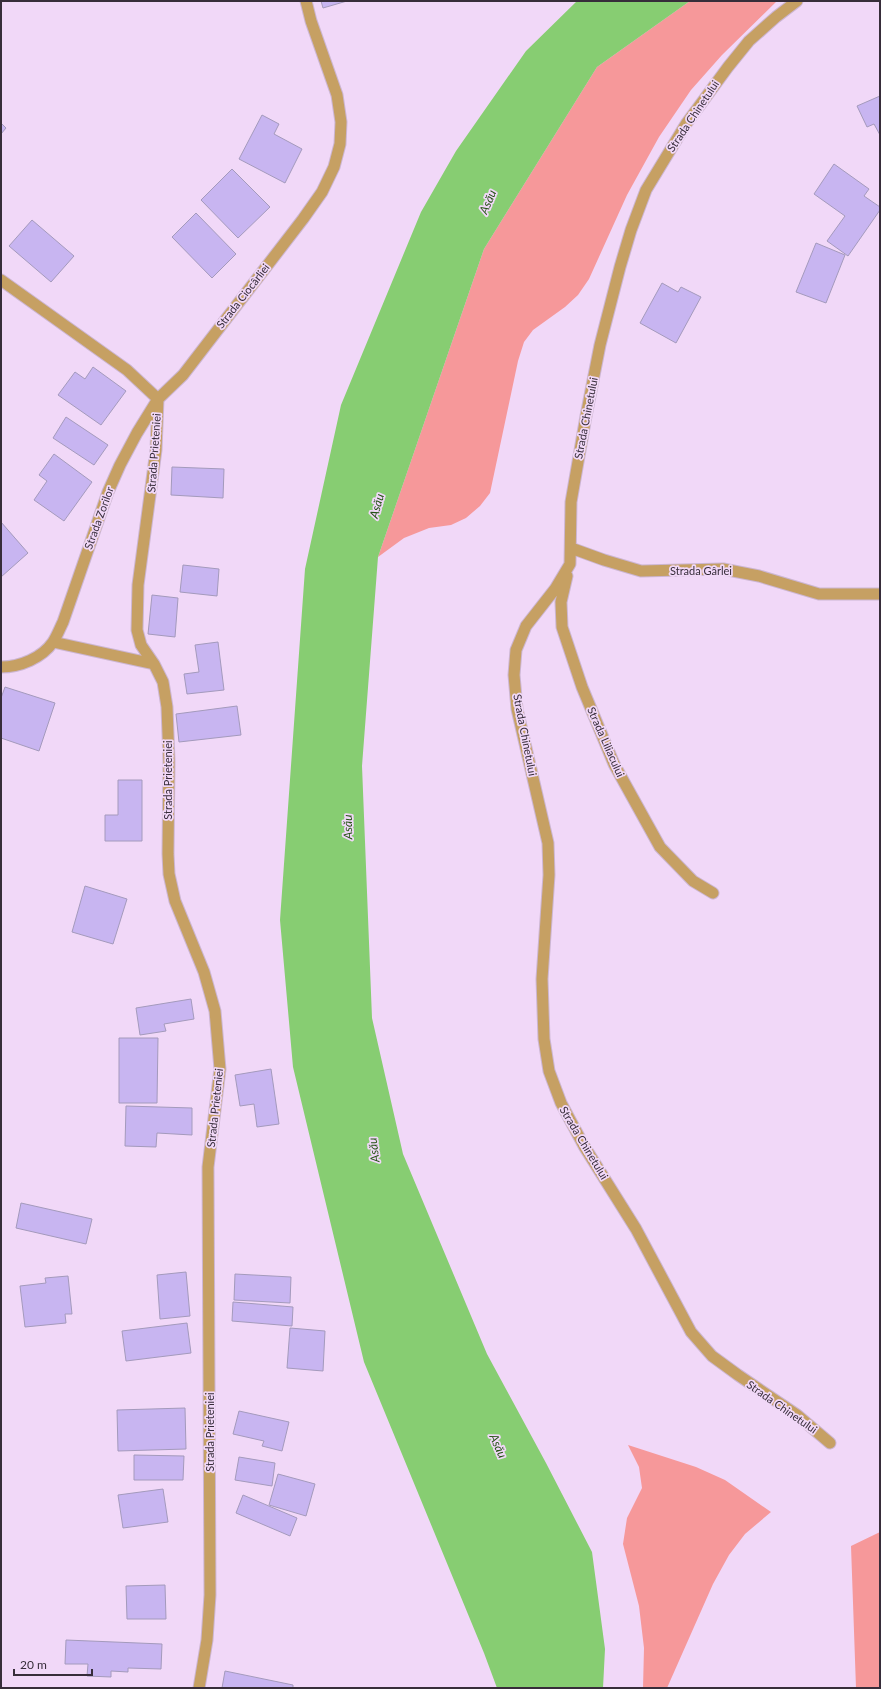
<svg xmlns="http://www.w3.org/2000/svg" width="881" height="1689" viewBox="0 0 881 1689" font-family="Lato,sans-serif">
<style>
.green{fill:#f6989a}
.water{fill:#87cd72}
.building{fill:#c8b5f1;stroke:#a49abc}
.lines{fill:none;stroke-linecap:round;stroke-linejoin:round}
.minor-casing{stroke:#ccb6d2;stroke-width:13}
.minor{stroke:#c6a063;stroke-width:11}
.labels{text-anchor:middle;stroke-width:3.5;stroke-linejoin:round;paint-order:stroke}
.street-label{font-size:11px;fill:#372d3a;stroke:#f1d8f8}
.water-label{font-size:12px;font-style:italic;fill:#245215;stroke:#f1d8f8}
</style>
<rect width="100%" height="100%" fill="#f1d8f8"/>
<path class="green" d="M690 1H777L722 55 691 90 659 137 627 195 589 279 578 295 565 307 533 330 524 342 518 361 490 493 480 506 466 518 451 525 429 528 404 538 378 557 484 249 597 67Z
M628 1445 696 1467 725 1480 771 1512 745 1534 729 1555 713 1584 667 1688H643L644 1648 639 1606 623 1544 627 1518 642 1488 639 1467Z
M880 1532V1688H856L851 1546Z"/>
<path class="water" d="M577 1H690L597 67 484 249 378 557 362 766 372 1018 403 1154 487 1354 546 1463 592 1552 605 1649 603 1688H497L484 1653 364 1362 293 1067 280 920 305 569 341 405 421 212 456 151 526 51Z"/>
<path class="building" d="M321 1H347L323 8Z
M880 96V135L874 124 867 127 857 106Z
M262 115 279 124 274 134 302 149 285 183 239 159Z
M1 123 6 128 1 134Z
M834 164 869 189 864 196 880 207V210L848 256 827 241 845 216 814 194Z
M232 169 270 207 238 238 201 200Z
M196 213 236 254 212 278 172 237Z
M32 220 74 256 51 282 9 246Z
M816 243 845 255 826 303 796 292Z
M662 283 678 292 681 287 701 297 676 343 640 323Z
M93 367 126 391 101 425 58 395 75 372 85 379Z
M66 417 108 445 94 465 53 438Z
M54 454 92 482 64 521 34 500 47 481 39 475Z
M172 467 224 469 223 498 171 495Z
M1 522 28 553 1 577Z
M183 565 219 569 217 596 180 592Z
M152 595 178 598 175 637 148 634Z
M218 642 224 690 187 694 184 674 199 672 195 645Z
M5 687 55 703 39 751 1 738V698Z
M237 706 241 735 179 742 176 714Z
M118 780H142V841H105V815H118Z
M85 886 127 899 113 944 72 932Z
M191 999 194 1019 164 1024 166 1031 140 1035 136 1008Z
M119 1038H158L157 1103H119Z
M271 1069 279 1124 257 1127 254 1104 240 1106 235 1075Z
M126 1106 192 1108V1135L157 1133 156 1147 125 1146Z
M21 1203 92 1219 86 1244 16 1228Z
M186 1272 190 1316 160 1319 157 1275Z
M235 1274 291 1277 290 1303 234 1300Z
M68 1276 72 1314H65L66 1323 25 1327 20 1286 46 1283 45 1278Z
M233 1302 293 1307 292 1326 232 1321Z
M187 1323 191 1353 126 1361 122 1331Z
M290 1328 325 1331 323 1371 287 1368Z
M185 1408 186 1449 118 1451 117 1410Z
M239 1411 289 1422 282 1451 262 1446 264 1441 233 1434Z
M134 1455 184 1456 183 1480H134Z
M239 1457 275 1463 272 1486 235 1480Z
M278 1474 315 1484 306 1516 269 1505Z
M163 1489 168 1522 123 1528 118 1495Z
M243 1495 297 1518 290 1536 236 1513Z
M165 1585 166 1619H127L126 1586Z
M66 1640 162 1644 161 1669 128 1668V1672L111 1671V1677L87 1676 88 1664H65Z
M225 1671 293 1685V1688H222Z"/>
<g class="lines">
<defs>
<path id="minor" d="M797 1 776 17 749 41 728 67 686 124 646 190 631 230 620 267 600 345 586 416 571 502 570 564 555 589 526 626 516 650 514 675 517 709 548 843 549 875 542 979 544 1039 549 1071 561 1103 584 1146 636 1229 691 1332 712 1356 738 1375 797 1415 830 1443
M1 280 127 370 158 399
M158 399 156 450 138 585 137 630 141 645 154 664 163 682 167 707 169 761 168 854 169 874 175 901 204 972 215 1011 220 1069 208 1167 210 1595 207 1640 199 1688
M571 548 604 560 641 571 723 569 759 576 819 594H880
M567 576 561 602 562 627 582 687 614 764 660 847 693 881 713 893
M53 642 154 664
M1 667C20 667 42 658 53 642 57 636 60 628 63 622L108 492 120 465 137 433 158 399 183 375 303 219 322 192 334 167 340 144 341 122 337 95 311 21 306 1"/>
</defs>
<use href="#minor" class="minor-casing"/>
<use href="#minor" class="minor"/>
</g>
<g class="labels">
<g class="street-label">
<text transform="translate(693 116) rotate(-56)" y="4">Strada Chinetului</text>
<text transform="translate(243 296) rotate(-52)" y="4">Strada Ciocârliei</text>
<text transform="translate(586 418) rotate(-79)" y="4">Strada Chinetului</text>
<text transform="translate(154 453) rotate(-86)" y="4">Strada Prieteniei</text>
<text transform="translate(99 518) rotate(-70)" y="4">Strada Zorilor</text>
<text x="701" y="575">Strada Gârlei</text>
<text transform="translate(525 735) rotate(79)" y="4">Strada Chinetului</text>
<text transform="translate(606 742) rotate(66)" y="4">Strada Liliacului</text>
<text transform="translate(168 780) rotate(-90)" y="4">Strada Prieteniei</text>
<text transform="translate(215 1108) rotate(-84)" y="4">Strada Prieteniei</text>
<text transform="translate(584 1143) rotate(59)" y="4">Strada Chinetului</text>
<text transform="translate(782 1407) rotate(35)" y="4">Strada Chinetului</text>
<text transform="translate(210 1432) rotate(-90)" y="4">Strada Prieteniei</text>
</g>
<g class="water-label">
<text transform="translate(488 202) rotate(-67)" y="4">Asău</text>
<text transform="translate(377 506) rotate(-74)" y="4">Asău</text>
<text transform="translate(348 827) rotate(-91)" y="4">Asău</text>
<text transform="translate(374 1150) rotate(-97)" y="4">Asău</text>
<text transform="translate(498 1446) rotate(66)" y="4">Asău</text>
</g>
</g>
<rect width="881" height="1689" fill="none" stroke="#372d3a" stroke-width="4"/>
<path d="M14 1669v6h78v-6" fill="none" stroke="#372d3a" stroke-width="2"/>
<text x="20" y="1669" font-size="12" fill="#372d3a" stroke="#f1d8f8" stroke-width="3" paint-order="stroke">20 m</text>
</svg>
